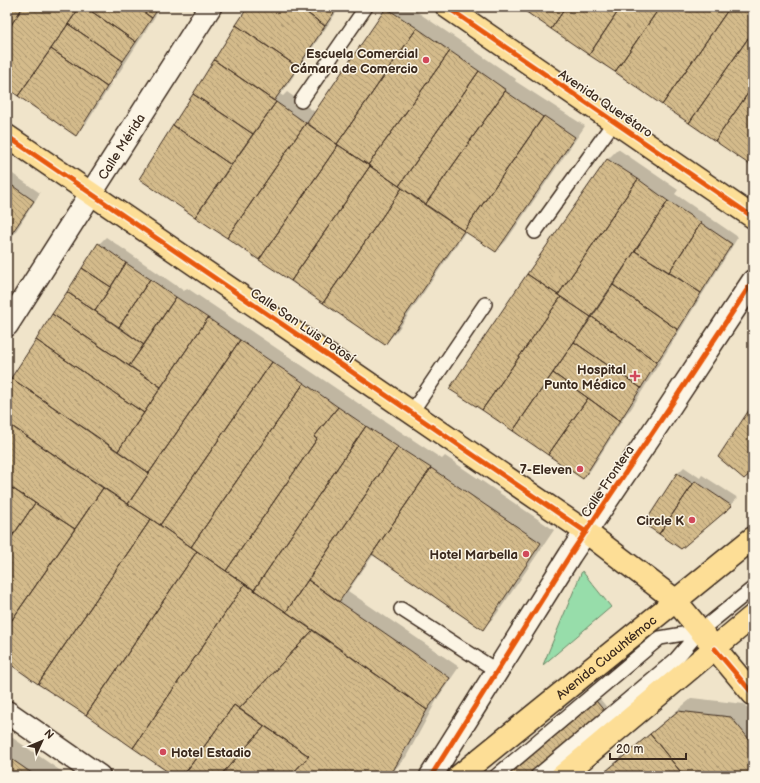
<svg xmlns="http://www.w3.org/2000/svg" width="760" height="783" viewBox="0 0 760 783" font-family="'Balsamiq Sans',sans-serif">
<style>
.green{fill:#97ddaa;stroke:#698464}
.shadow{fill:#0003}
.building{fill:url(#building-back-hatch);stroke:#3b2a1e}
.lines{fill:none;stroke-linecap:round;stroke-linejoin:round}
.lane-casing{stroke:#3b2a1e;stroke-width:16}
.street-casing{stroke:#3b2a1e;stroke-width:25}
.primary-casing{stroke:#3b2a1e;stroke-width:25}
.lane{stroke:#fcf5e5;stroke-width:13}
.street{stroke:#fcf5e5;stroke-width:22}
.primary{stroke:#fdde96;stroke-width:22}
.cycleway-casing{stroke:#fcf5e5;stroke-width:8}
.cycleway{stroke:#e8590c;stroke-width:5}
.poi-dot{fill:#d1495b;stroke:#fcf5e5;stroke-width:1.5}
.labels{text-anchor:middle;stroke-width:3;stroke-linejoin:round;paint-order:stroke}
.poi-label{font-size:13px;font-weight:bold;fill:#3b2a1e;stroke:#fcf5e5;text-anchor:end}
.street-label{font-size:13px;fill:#3b2a1e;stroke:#fcf5e5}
</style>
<defs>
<pattern id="building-back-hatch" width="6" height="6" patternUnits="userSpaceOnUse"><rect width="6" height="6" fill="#d4bb8b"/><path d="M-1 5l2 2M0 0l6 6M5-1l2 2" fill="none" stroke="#ad9871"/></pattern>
</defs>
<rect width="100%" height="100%" fill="#f0e4ca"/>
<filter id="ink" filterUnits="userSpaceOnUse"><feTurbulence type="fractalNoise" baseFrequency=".025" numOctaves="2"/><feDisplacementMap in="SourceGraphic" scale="8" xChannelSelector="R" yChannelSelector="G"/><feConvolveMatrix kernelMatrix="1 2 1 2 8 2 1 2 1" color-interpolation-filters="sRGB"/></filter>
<g filter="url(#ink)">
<path class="green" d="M582 571 611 607 543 665Z"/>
<path class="shadow" d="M7 7H161L117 76 103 89 104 91 112 83 86 124 75 134 7 87Z
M249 7H340L284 90 280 94 283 96 287 92 315 112 387 8 388 7H410L516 79 515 81 585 126 506 241 496 251 466 231 398 330 385 344 140 179Z
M521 7H753V166Z
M618 149 678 190 675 194 738 237 631 409 627 413 590 471 583 478 450 388 608 159Z
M7 170 40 193 7 245Z
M106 237 184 291 187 288 377 416 442 459 445 456 554 530 496 615 483 628 374 554 348 591 459 667 439 696 406 757 389 776H175L7 661V387L99 244Z
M684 467 700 478 702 475 738 498 681 548 677 474Z
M596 694 613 715 539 776Z
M692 698 744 704 753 715V776H599Z
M7 734 68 776H7Z"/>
<path class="building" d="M7 7H23L7 31Z
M23 7H80L18 96 7 88V31Z
M80 7H85L136 42 123 61 68 24Z
M85 7H136L152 18 136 42Z
M136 7H159L152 18Z
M248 7H299L325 26 298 67 236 25Z
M299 7H338L325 26Z
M519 7H566L551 29Z
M566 7H621L589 55 551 29Z
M621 7H660L615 72 589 55Z
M660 7H730L662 105 615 72Z
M730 7H748L753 10V31L689 123 662 105Z
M386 8 417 28 337 144 307 123Z
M68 24 123 61 107 87 51 49Z
M236 25 298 67 274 101 214 60Z
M417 28 450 51 368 165 337 144Z
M749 37 753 42V86L715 141 689 123Z
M51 49 107 87 76 136 18 96Z
M450 51 479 71 399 186 368 165Z
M214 60 276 102 253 134 193 94Z
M479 71 506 90 425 205 399 186Z
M753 86V167L715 141Z
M505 91 543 117 464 231 425 205Z
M193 94 253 134 231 165 173 125Z
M276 102 306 123 227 238 195 217Z
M544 116 575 137 496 252 464 231Z
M306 123 338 145 259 260 227 238Z
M173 125 231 165 195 217 139 179Z
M338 145 370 166 291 281 259 260Z
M607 159 638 179 558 295 527 274Z
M370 166 402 188 323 303 291 281Z
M638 179 668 201 591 317 558 295Z
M7 182 34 201 12 233 7 230Z
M402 188 464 231 385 345 323 303Z
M668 201 701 223 669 272 635 251Z
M701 223 732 244 701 293 669 272Z
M98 243 126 263 111 287 82 268Z
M635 251 701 293 678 330 613 285Z
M126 263 150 279 119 327 95 311Z
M82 268 111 287 95 311 67 292Z
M527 274 561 297 482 410 449 389Z
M150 279 176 297 144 345 119 327Z
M613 285 678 330 657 362 592 317Z
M67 292 144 345 129 366 52 314Z
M176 297 208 318 161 387 129 366Z
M561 297 591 317 513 431 482 410Z
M52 314 161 387 144 413 36 340Z
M592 317 657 362 641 388 574 342Z
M208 318 240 340 149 473 118 451Z
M36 340 144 413 118 451 11 378Z
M240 340 272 362 160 525 128 504Z
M574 342 641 388 620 421 553 373Z
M272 362 304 383 191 547 160 525Z
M553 373 588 398 548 455 513 431Z
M11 378 149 473 128 504 7 423V384Z
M304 383 338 407 314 437 317 439 226 571 191 547Z
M588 398 620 421 583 479 548 455Z
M753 404V471L744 479 718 457Z
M338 407 366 426 254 590 226 571 317 439 314 437Z
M7 423 103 488 75 529 7 485Z
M366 426 398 447 286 612 254 590Z
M398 447 431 468 339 602 308 580Z
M431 468 541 543 483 630 372 554Z
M677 473 693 484 659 534 644 524Z
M695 481 732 506 681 549 659 534Z
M7 485 35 503 14 534 7 530Z
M103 488 151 519 38 684 7 662V627Z
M35 503 75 529 7 627V544Z
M151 519 197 551 86 715 38 684Z
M7 530 14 534 7 544Z
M197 551 245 584 133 748 86 715Z
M308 580 450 678 427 710 286 612Z
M245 584 313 630 239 709 234 705 183 776H174L133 748Z
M313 630 427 710 393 771 389 776H290L309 756 239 709Z
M592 696 606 713 541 776H496Z
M234 705 265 726 220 776H183Z
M678 711 731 717 753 744V776H684L650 734Z
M265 726 309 756 290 776H220Z
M650 734 684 776H609L605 772Z
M7 756 36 776H7Z"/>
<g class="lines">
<defs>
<path id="lane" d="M301 101 366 7
M535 232 614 122
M411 413 485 304
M401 609 497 671
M496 776 660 638 700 631
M537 776 676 659 700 631 753 588"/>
<g id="street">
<path id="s1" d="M7 325 210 7"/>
<path d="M7 712 99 776"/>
<path d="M431 776 570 555 667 411 753 281"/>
</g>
<g id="primary">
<path d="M447 7 753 217"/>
<path d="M7 136 586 532 675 600 753 694"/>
<path id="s2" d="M459 776 753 538"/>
<path d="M562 776 753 616"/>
</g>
</defs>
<use href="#lane" class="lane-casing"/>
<use href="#street" class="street-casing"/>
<use href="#primary" class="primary-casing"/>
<use href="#lane" class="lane"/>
<use href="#street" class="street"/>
<use href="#primary" class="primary"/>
<defs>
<path id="cycleway" d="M447 7 753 217
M7 136 586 532
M715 649 753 694
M431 776 570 555 667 411 753 281"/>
</defs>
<use href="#cycleway" class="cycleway-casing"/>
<use href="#cycleway" class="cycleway"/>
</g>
</g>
<g class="poi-dot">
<circle cx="426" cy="60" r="4"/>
<path d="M633 370h4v4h4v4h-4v4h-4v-4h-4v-4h4z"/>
<circle cx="580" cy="469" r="4"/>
<circle cx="692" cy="520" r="4"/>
<circle cx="526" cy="554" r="4"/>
<circle cx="163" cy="752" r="4"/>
</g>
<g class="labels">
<g class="poi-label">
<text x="418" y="58">Escuela Comercial<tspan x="418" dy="15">Cámara de Comercio</tspan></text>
<text x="626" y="374">Hospital<tspan x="626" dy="15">Punto Médico</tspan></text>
<text x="572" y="474">7-Eleven</text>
<text x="684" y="525">Circle K</text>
<text x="518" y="559">Hotel Marbella</text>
<text x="171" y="757" text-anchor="start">Hotel Estadio</text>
</g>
<g class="street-label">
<text transform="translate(606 103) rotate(34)" y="5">Avenida Querétaro</text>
<text dy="5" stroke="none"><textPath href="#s1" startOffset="212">Calle Mérida</textPath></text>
<text transform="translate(303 325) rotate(34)" y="5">Calle San Luis Potosí</text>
<text transform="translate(607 481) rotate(-56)" y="5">Calle Frontera</text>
<text dy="5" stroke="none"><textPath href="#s2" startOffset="189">Avenida Cuauhtémoc</textPath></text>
</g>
</g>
<rect width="760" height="783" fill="none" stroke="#fcf5e5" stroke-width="24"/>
<rect x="12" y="12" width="736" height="759" fill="none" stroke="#3b2a1e" stroke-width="1.5" filter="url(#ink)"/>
<g transform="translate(42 741) rotate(46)" stroke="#fcf5e5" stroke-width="3" paint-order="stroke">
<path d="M0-3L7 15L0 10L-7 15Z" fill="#3b2a1e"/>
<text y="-6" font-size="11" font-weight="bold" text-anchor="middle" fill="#3b2a1e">N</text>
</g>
<path d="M610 753v6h76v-6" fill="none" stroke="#3b2a1e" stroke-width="2"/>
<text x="616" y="753" font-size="12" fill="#3b2a1e" stroke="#fcf5e5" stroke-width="3" paint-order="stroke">20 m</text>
</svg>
